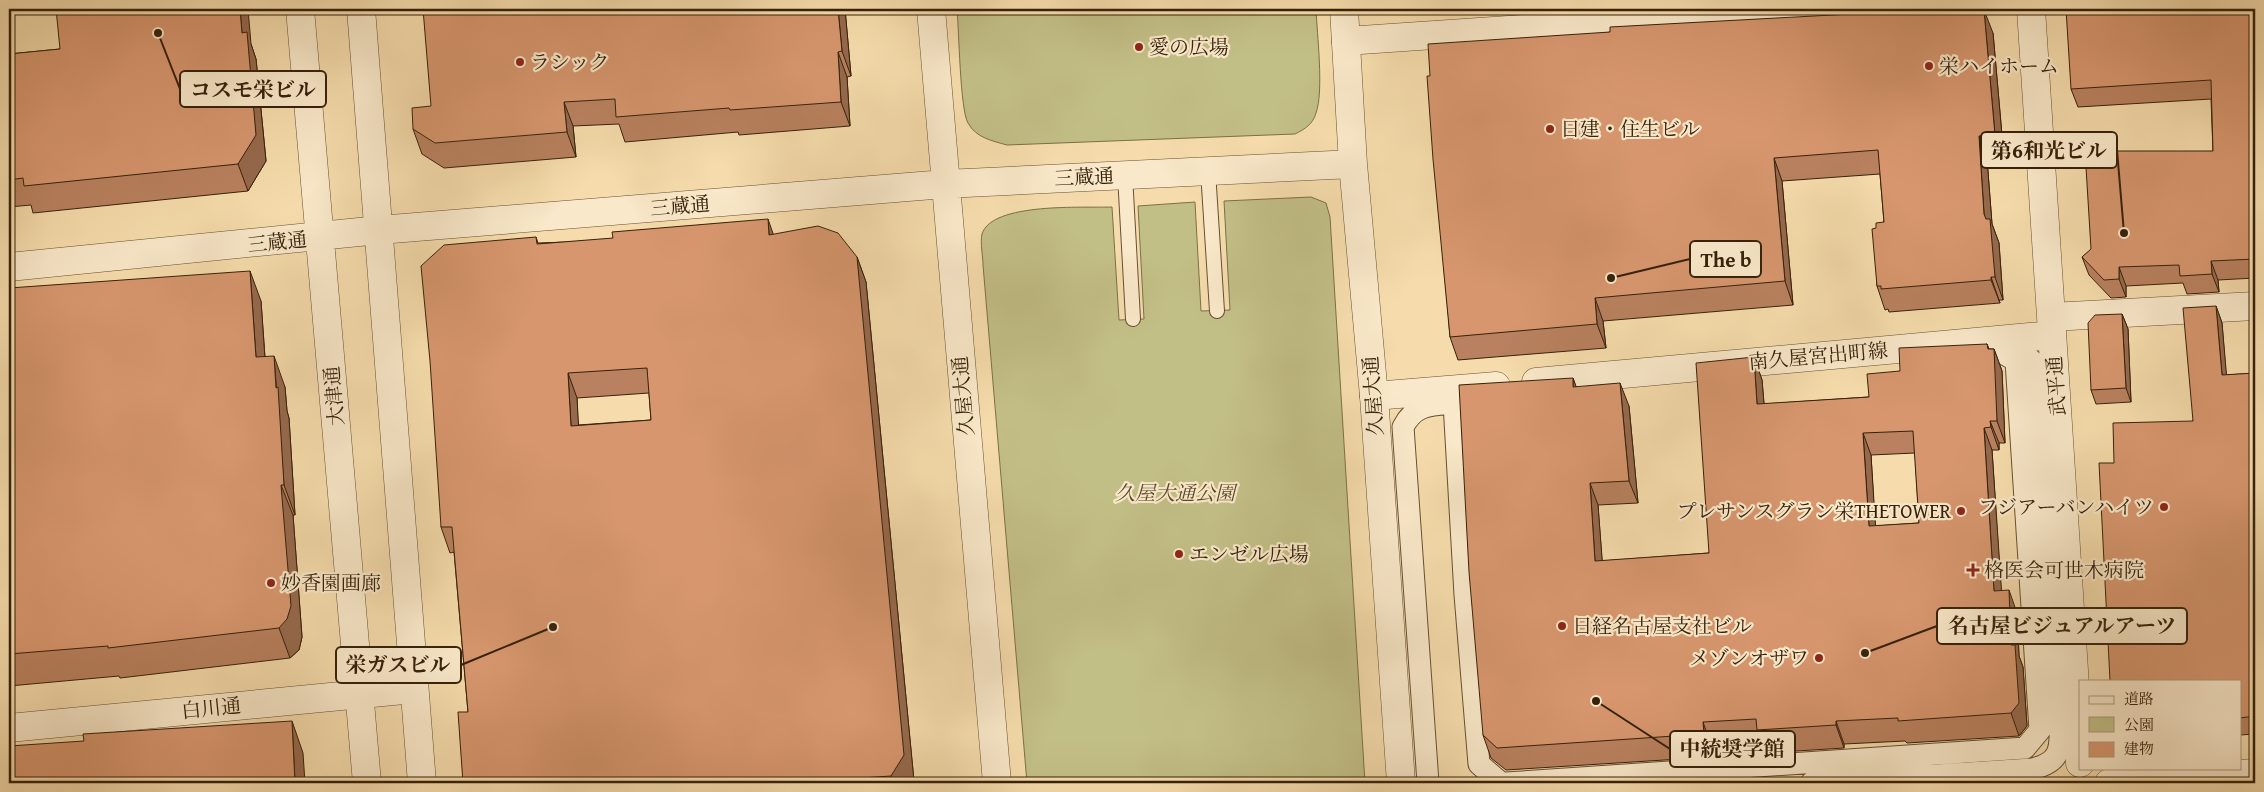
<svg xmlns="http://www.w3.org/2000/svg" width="2264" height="792" viewBox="0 0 2264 792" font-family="'Gentium Book Plus','Noto Serif JP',serif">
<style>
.green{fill:#c2bf86;stroke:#7c7048}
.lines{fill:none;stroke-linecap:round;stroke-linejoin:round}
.service-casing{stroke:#665033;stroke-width:16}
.pedestrian-casing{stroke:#665033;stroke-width:23}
.minor-casing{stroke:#665033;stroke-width:29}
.tertiary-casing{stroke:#665033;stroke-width:29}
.service{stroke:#f9e8c9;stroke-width:14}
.pedestrian{stroke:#f9e8c9;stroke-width:21}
.minor{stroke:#f9e8c9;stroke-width:28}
.tertiary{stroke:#f9e8c9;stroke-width:28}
.wall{fill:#b9815f;stroke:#36210b;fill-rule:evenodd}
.shaded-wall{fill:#96694d;stroke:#36210b}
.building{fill:#d7966e;stroke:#36210b;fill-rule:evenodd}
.poi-dot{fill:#8f2418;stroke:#f9e8c9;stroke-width:2}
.labels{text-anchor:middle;stroke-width:4.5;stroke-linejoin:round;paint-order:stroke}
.poi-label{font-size:20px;fill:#36210b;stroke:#f9e8c9;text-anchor:start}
.street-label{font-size:20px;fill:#36210b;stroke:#f9e8c9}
.park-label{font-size:20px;font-style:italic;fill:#59482a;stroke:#f9e8c9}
.leader{fill:none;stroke:#36210b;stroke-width:2}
.callout-dot{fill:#36210b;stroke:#f9e8c9;stroke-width:2}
.callout{fill:#f9e8c9;stroke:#36210b;stroke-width:2}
.callout-label{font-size:21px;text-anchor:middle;font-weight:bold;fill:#36210b}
</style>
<rect width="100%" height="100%" fill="#f6dcac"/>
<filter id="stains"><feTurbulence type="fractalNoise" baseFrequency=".004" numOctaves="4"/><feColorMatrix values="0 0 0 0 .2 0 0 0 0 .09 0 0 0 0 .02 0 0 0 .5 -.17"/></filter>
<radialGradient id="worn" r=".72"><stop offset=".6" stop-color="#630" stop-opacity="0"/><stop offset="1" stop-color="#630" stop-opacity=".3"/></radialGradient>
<path class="green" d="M957 9H1316C1317 34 1324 91 1316 113 1313 124 1305 129 1295 134L1007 145C993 141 976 138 968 123 960 109 959 30 957 9Z
M1311 197 1326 203 1330 217 1365 783H1027L983 265C983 257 980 243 982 234 992 202 1084 208 1112 207L1119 320 1144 319 1138 206 1195 202 1201 311 1230 310 1224 201Z"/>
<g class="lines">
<defs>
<path id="service" d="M1208 171 1217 311
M1125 175 1133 319"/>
<path id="pedestrian" d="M1428 783 1403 427C1415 404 1431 405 1454 403L1465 595 1479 764 1501 783
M1506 783 2025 748 2040 730 2016 361 2001 352 2024 353 2032 361 2034 371 2060 727C2061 752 2058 763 2032 769L1811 783"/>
<path id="minor" d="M2031 9 2080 763
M1346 41 1815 9
M2051 317 2255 306
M1536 382 2052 335
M1374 396 1496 386
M9 728 414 689
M2109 783 2255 773"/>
<path id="tertiary" d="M300 9 367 783
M361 9 422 783
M931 9 997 783
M1344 9 1353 164 1374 396 1401 783
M9 267 379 230 945 184 1353 164"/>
</defs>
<use href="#service" class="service-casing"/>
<use href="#pedestrian" class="pedestrian-casing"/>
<use href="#minor" class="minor-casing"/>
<use href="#tertiary" class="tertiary-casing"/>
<use href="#service" class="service"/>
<use href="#pedestrian" class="pedestrian"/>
<use href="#minor" class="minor"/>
<use href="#tertiary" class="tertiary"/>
</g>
<path class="wall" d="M717 9H845L851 76 847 77 850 126 739 135 738 132 625 142 619 124 573 126 576 157 444 168 422 154 413 129 431 106 677 11Z
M2255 9V278L2218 280 2219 292 2187 294 2183 283 2126 286V297L2111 298 2089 275 2082 257 2213 151 2211 99 2078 107 2071 89Z
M1851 14 1993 33 2004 158 1987 159 1992 224 1999 243 2003 300H1999L2000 303 1889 312 1888 309 1885 310 1877 286 1876 228 1884 222 1880 174 1782 181 1793 305 1603 321 1606 348 1458 360 1450 337 1430 76 1610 32Z
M251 44 256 59 266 161 248 191 33 213 31 205 9 207V54L60 49Z
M773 235 857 257 866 282 914 781 912 783H463L468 712 454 552 450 553 441 527 536 237 538 243ZM649 393 651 420 578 425 577 398Z
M9 288 261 301 265 357 285 387 287 411 289 418 295 515H293L302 637 299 650 290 658 120 678 119 676 9 686Z
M2216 306 2222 323 2226 375 2255 373V734L2240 735V681L2114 463 2193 421Z
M2122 314 2128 329 2131 402 2096 404 2091 390Z
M1987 344 1989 349H1994L2002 371 2005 443H1999V450H1992L2001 590 2017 613 2019 656 2023 667 2027 726 2019 736 1907 743 1905 741 1844 744V748L1765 753 1761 741 1711 745 1712 757 1506 770 1491 758 1483 735 1573 378 1576 387 1629 406 1638 503 1598 505 1602 561 1709 553 1754 357 1762 380 1764 404 1869 397 1900 371ZM1915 453 1919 523 1875 526 1871 455Z"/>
<path class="shaded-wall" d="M240 9H248L251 44 256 59 266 161 248 191 238 164 242 33Z
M670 9H676L679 36 670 12Z
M838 9H845L851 76 842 51Z
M1984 10 1993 33 2004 158 1995 135Z
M838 52 847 77 850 126 841 102Z
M564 102 573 126 576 157 567 132Z
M1979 136 1987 159 1992 224 1999 243 2003 300 1995 277 1984 214Z
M1774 158 1782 181 1793 305 1785 281Z
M768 219 777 245 769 235Z
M857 257 866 282 914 781 912 783H894L891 776Z
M2211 261 2218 280 2219 292 2212 274Z
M2119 267 2126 286V297L2119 279Z
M250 271 261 301 267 388 256 357Z
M1991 277 1999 300 2000 303 1991 280Z
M1595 298 1603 321 1606 348 1597 324Z
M2216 306 2222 323 2228 392 2222 375Z
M2122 314 2128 329 2131 402 2126 388Z
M1987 344 1994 364V349L2002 371 2005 443 1997 421Z
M274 356 285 387 287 411 289 418 295 515 284 485Z
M1754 357 1762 380 1766 427 1757 404Z
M568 373 577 398 580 451 571 426Z
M1573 378 1581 400 1573 387Z
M1620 383 1629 406 1638 503 1629 481Z
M1990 421 1999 443V450L1991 427Z
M1984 428 1992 450 2003 613 1994 591Z
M1863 433 1871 455 1877 549 1869 526Z
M1590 483 1598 505 1604 584 1595 561Z
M281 485 293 515 302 637 299 650 290 658 279 628Z
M2009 590 2017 613 2019 656 2023 667 2027 726 2019 736 2011 713V645Z
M292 721 303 753 305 783H295Z
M1836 721 1844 744V748L1836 725Z
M1703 722 1711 745 1712 757 1704 734Z"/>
<path class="building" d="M56 9H240L242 33 247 32 256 135 238 164 24 186 23 178 9 180V54L60 49Z
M423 9H670V12L717 9H838L842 51 838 52 841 102 730 110 729 108 616 117 615 99 564 102 567 132 435 143 413 129 412 108 431 106Z
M1850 9H1983L1984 10 1995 135 1979 136 1984 214 1986 219H1990L1995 277H1991V280L1881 289V286H1877L1872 229 1876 228V223L1884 222 1878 150 1774 158 1785 281 1595 298 1597 324 1450 337 1433 159 1427 76H1430L1428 44 1610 32V27L1851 14Z
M2066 9H2255V259L2211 261 2212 274 2180 276 2179 265 2119 267V279L2104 280 2082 257 2091 249 2085 151H2213L2211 80 2071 89Z
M768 219 769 235 818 226 838 233 857 257 904 755 891 776 785 783H463L458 712H468L452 527H441L430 361 421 266 444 245 536 237 537 244 613 238 612 232ZM647 368 651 420 571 426 568 373Z
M250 271 256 357 274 356 276 388 278 387 284 485H281L291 606 287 619 279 628 108 648V646L9 654V288Z
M2216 306 2222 375 2255 373V716L2240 718V681H2110L2099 463H2114L2113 423 2193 421 2183 308Z
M2122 314 2126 388 2091 390 2088 323 2095 315Z
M1987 344 1988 349H1994L1997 421H1990L1991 427 1984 428 1994 591 2009 590 2011 645H2015L2019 703 2011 713 1898 721V718L1836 721V725L1757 730 1756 719 1703 722 1704 734 1497 748 1483 735 1469 572 1459 385 1573 378V387L1620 383 1629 481 1590 483 1595 561 1709 553 1696 363 1754 357 1757 404 1869 397 1867 374 1900 371 1899 348ZM1913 431 1919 523 1869 526 1863 433Z
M292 721 295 783H9V746L84 741 83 734Z"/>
<g class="poi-dot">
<circle cx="1139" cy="47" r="5"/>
<circle cx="520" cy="62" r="5"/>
<circle cx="1929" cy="66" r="5"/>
<circle cx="1550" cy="129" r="5"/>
<circle cx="2164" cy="507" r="5"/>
<circle cx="1961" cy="511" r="5"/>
<circle cx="1179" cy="554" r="5"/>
<path d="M1970.5 562.5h5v5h5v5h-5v5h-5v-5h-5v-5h5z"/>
<circle cx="271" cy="583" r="5"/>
<circle cx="1562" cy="626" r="5"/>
<circle cx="1819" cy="658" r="5"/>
</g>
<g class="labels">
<g class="poi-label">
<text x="1149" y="54">愛の広場</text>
<text x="530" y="69">ラシック</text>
<text x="1939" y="73">栄ハイホーム</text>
<text x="1560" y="136">日建・住生ビル</text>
<text x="2154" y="514" text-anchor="end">フジアーバンハイツ</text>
<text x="1951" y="518" text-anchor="end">プレサンスグラン栄THETOWER</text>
<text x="1189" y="561">エンゼル広場</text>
<text x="1984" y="577">格医会可世木病院</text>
<text x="281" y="590">妙香園画廊</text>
<text x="1572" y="633">日経名古屋支社ビル</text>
<text x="1809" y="665" text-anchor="end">メゾンオザワ</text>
</g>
<g class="street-label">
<text transform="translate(1084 177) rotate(-3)" y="7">三蔵通</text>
<text transform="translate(680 206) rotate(-5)" y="7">三蔵通</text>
<text transform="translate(277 242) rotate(-6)" y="7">三蔵通</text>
<text transform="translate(1818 356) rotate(-5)" y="7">南久屋宮出町線</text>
<text transform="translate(2056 386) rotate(-94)" y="7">武平通</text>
<text transform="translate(334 396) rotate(-95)" y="7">大津通</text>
<text transform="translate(963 396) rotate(-95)" y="7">久屋大通</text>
<text transform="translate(1373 396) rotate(-94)" y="7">久屋大通</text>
<text transform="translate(211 708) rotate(-6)" y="7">白川通</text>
</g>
<g class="park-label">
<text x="1175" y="500">久屋大通公園</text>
</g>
</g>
<path class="leader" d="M158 33L180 89M2124 233L2117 150M1611 278L1690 259M1865 653L1937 626M553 627L461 665M1596 701L1670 749"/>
<g class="callout-dot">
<circle cx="158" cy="33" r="5"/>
<circle cx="2124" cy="233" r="5"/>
<circle cx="1611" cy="278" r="5"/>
<circle cx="1865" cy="653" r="5"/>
<circle cx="553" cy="627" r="5"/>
<circle cx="1596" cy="701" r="5"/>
</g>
<g class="callout">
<rect x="180" y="71" width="146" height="36" rx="5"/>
<rect x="1981" y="132" width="136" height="36" rx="5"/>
<rect x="1690" y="241" width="71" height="36" rx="5"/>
<rect x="1937" y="608" width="250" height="36" rx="5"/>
<rect x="336" y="647" width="125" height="36" rx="5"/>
<rect x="1670" y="731" width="125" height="36" rx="5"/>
</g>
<g class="callout-label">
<text x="253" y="97">コスモ栄ビル</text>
<text x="2049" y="158">第6和光ビル</text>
<text x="1726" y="267">The b</text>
<text x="2062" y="633">名古屋ビジュアルアーツ</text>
<text x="398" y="672">栄ガスビル</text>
<text x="1732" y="756">中統奨学館</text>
</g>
<rect width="2264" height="792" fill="none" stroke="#f6dcac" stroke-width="30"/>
<rect x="10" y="10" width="2244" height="772" fill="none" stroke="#36210b" stroke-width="2.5"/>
<rect x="15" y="15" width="2234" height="762" fill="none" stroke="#36210b"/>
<rect x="2079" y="680" width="162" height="90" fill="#f9e8c9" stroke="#ab987d"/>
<rect x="2089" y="696" width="25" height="8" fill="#f9e8c9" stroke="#ab987d"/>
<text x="2124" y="704" font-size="15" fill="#36210b">道路</text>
<rect x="2089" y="717" width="25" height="15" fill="#c2bf86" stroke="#ab987d"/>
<text x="2124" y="730" font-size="15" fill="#36210b">公園</text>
<rect x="2089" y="742" width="25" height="15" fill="#d7966e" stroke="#ab987d"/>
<text x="2124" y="754" font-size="15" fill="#36210b">建物</text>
<rect width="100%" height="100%" filter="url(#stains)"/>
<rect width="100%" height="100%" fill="url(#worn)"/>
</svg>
